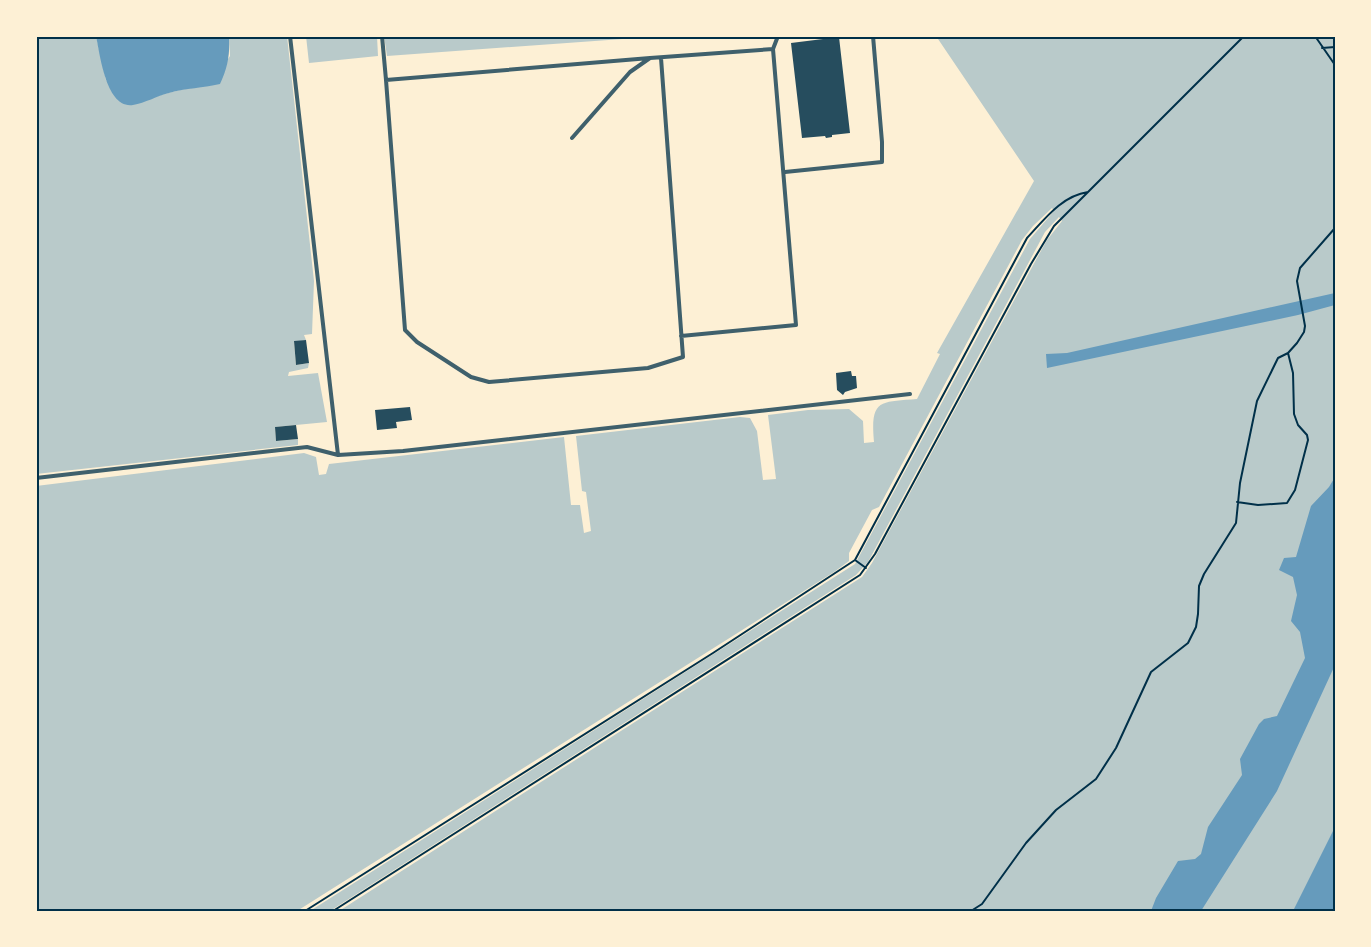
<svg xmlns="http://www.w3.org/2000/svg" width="1371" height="947" viewBox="0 0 1371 947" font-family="'Nunito Sans',sans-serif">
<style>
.green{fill:#b9caca}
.water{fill:#669bbc}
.building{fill:#264d5e}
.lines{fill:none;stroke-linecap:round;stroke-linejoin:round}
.path{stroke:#003049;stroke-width:2}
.service{stroke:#3f606c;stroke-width:4}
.neatline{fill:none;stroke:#003049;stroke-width:2}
</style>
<rect width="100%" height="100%" fill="#fdf0d5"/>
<path class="green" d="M36 36H96L106 80 131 105C157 96 183 87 210 86L230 56 229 36H287L314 281 312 334 304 335 306 340 294 342 296 365 309 363 308 368 289 372 288 376 318 373 327 422 275 427 276 441 298 439V445L36 474Z
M306 36H377L378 56 309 63Z
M384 36H664L387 56Z
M936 36H1335V911H339L862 577 872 563 1037 258 1047 240 1062 221 1059 217 1045 232 1037 247 868 562 856 575 330 911H310L855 564 1030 239 1054 211 1052 208 1033 226 1022 240 879 507 872 510 849 553V561L834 572 297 911H36V486L304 453 316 457 319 475 326 474 329 464 564 437 571 505H580L584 533 591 531 586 492 582 491 576 436 740 417 750 418 757 431 763 480 776 479 768 415 808 410 849 409 863 421 864 443 874 442C870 399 880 402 917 399L940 354 937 353 1034 181Z"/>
<path class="water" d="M96 36H141L142 38 155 36H229C230 54 228 67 220 84 203 88 186 88 169 93 157 96 145 103 133 105 106 109 100 54 96 36Z
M1335 293V305L1298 315 1047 368 1046 354 1067 353Z
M1335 477V665L1277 791 1201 911H1151L1156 898 1178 861 1195 859 1201 854 1208 827 1242 775 1240 759 1259 724 1264 719 1277 716 1305 658 1300 632 1291 621 1297 595 1293 577 1279 570 1284 558 1296 557 1311 506 1329 487Z
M1335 827V911H1292L1294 909Z"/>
<path class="building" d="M839 37 850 133 832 135V137L826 138 825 136 802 138 791 43Z
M306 340 309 363 296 365 294 341Z
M851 371 852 376H856L857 388 845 392 843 395 837 390 836 373Z
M410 407 412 420 396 422 397 428 377 430 375 410Z
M296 425 298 439 276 441 275 427Z"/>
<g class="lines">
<path class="path" d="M1315 36 1335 65
M1322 48 1335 47
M1237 502 1258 505 1287 503 1295 490 1308 440 1307 435 1298 425 1294 414 1293 373 1288 353
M855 560 866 568
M305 911 713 653 855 560 1027 238C1044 220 1061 196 1088 192
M333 911 860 575 875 554 1031 264 1054 226 1244 36
M971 911 982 904 1026 843 1056 810 1096 779 1116 748 1151 672 1188 643 1196 627 1198 614 1199 586 1204 574 1236 523 1240 483 1257 401 1278 358 1288 353 1297 343 1304 332 1305 326 1297 281 1300 268 1335 228"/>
<path class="service" d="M290 36 338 455 403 451 910 394
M382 36 386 80 650 58
M386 80 405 330 417 342 471 377 489 382 648 368 683 357 661 58
M572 138 630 72 650 58 773 49
M785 172 882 162V142L873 36
M681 336 796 325 773 49 778 36
M36 478 307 447 338 455"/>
</g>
<rect width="1371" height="947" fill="none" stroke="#fdf0d5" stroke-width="75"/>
<rect x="38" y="38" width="1296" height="872" class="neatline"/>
</svg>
